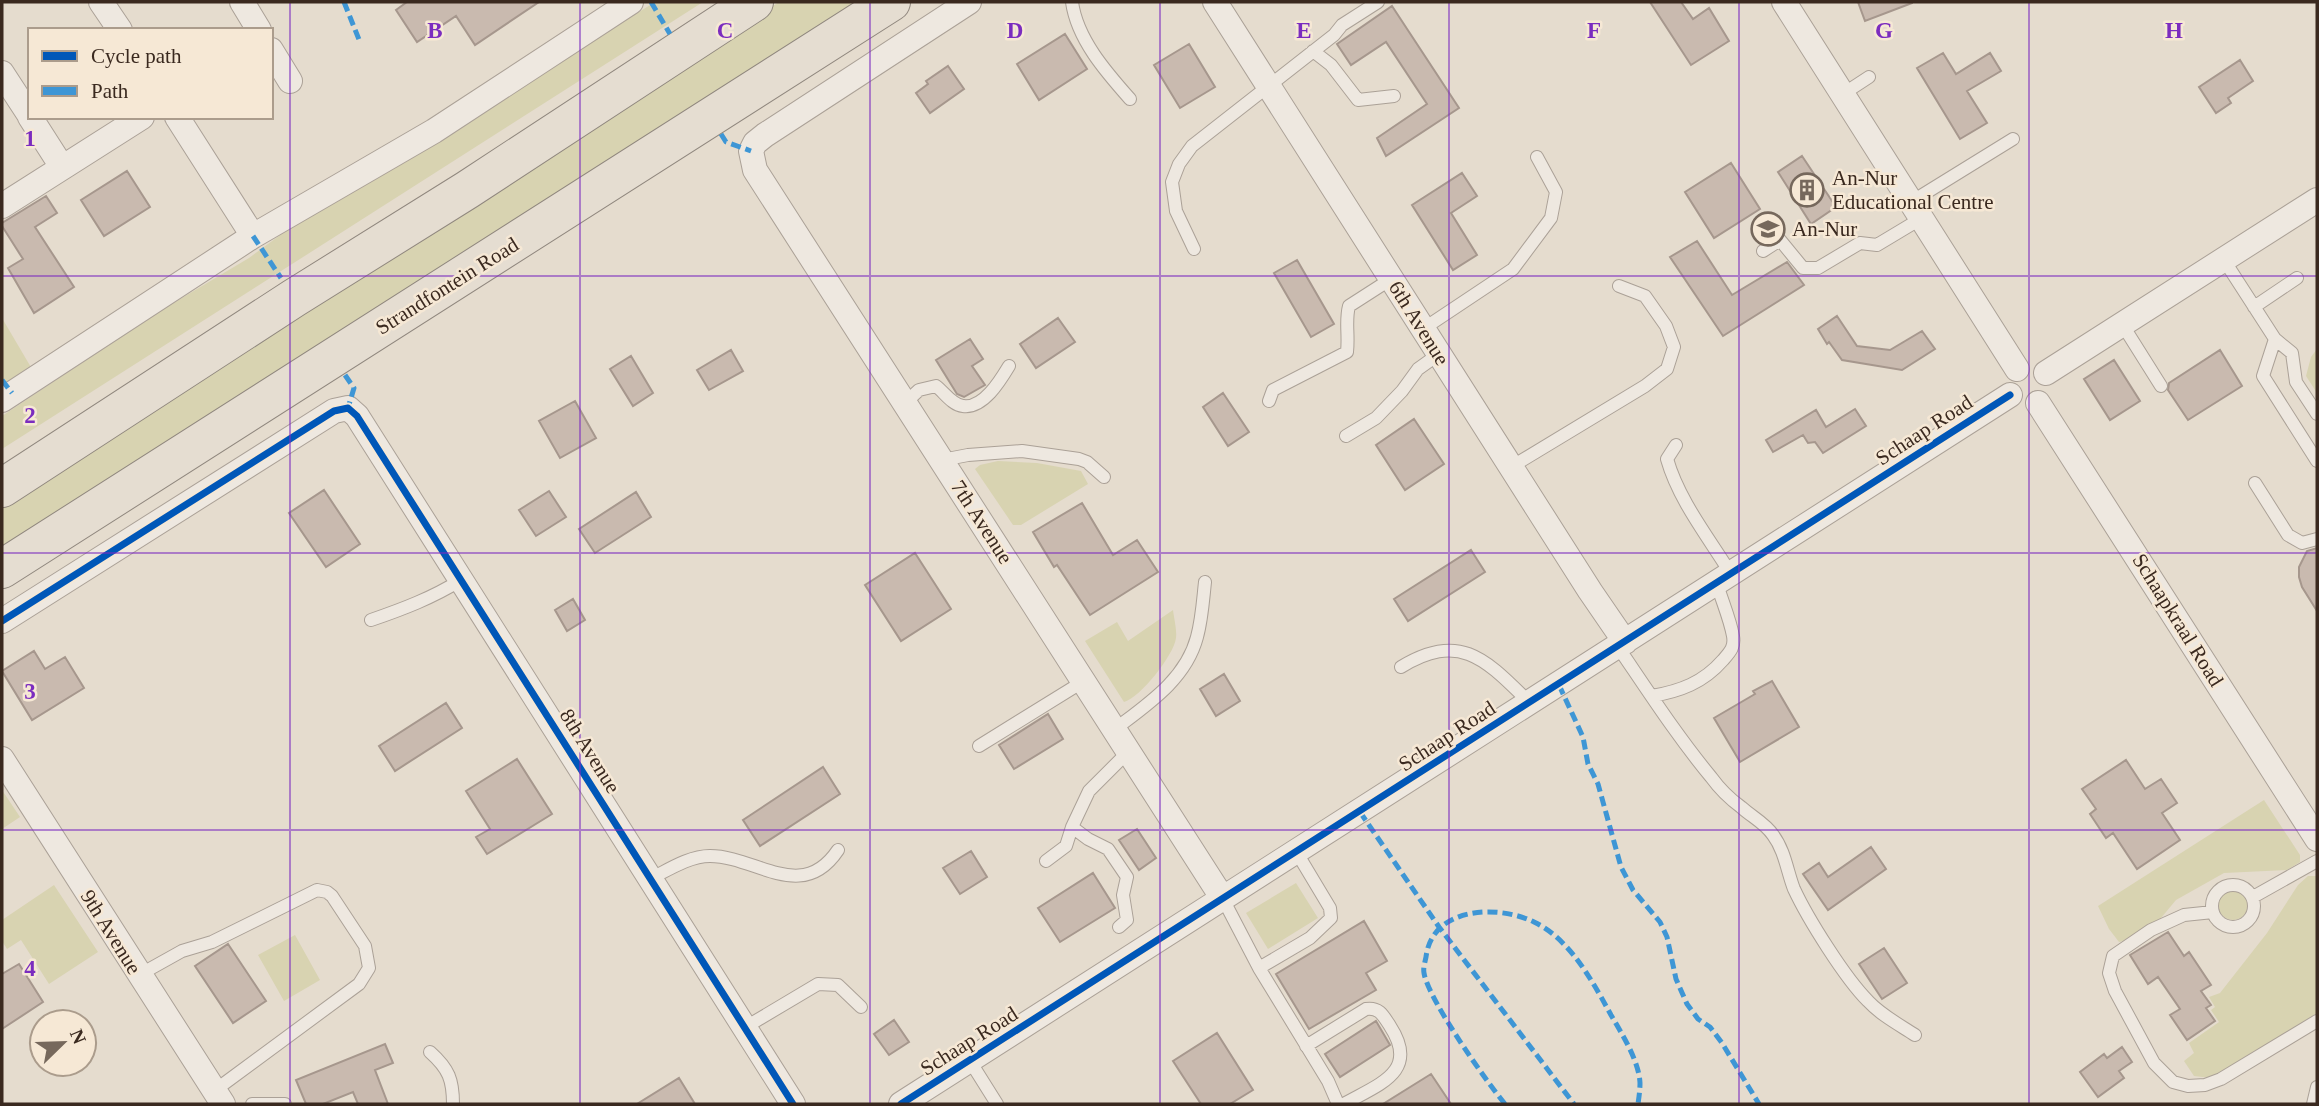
<svg xmlns="http://www.w3.org/2000/svg" width="2319" height="1106" viewBox="0 0 2319 1106" font-family="'Times New Roman',serif">
<style>
.green{fill:#d8d3b1}
.building{fill:#c9baaf;stroke:#a6978d;stroke-width:2}
.lines{fill:none;stroke-linecap:round;stroke-linejoin:round}
.lane-casing{stroke:#aba197;stroke-width:14}
.street-casing{stroke:#aba197;stroke-width:26}
.primary-casing{stroke:#90877e;stroke-width:40}
.lane{stroke:#eee8e0;stroke-width:12}
.street{stroke:#eee8e0;stroke-width:24}
.primary{stroke:#e5ddd1;stroke-width:38}
.quiet{stroke:#3e96d5;stroke-width:5;stroke-dasharray:10 5;stroke-linecap:butt}
.cycleway-casing{stroke:#f6e8d5;stroke-width:11}
.cycleway{stroke:#0057b8;stroke-width:7}
.grid{fill:none;stroke:#7b2cbf;stroke-width:2;stroke-opacity:0.55}
.labels{text-anchor:middle;stroke-width:5;stroke-linejoin:round;paint-order:stroke}
.poi-label{font-size:21px;fill:#3a291f;stroke:#f6e8d5;text-anchor:start}
.street-label{font-size:21px;fill:#3a291f;stroke:#f6e8d5}
.grid-label{font-size:23px;text-anchor:middle;font-weight:bold;fill:#7b2cbf;stroke:#f6e8d5;stroke-width:5;stroke-linejoin:round;paint-order:stroke}
</style>
<rect width="100%" height="100%" fill="#e5dcce"/>
<path class="green" d="M655 2H703L2 449V416L160 311 249 258 283 233Z
M779 2H862L2 551V502Z
M2 318 32 369 2 388Z
M2317 349V393L2306 376 2311 357Z
M998 461 1037 463 1081 471 1088 484 1021 525H1013L975 469 980 465Z
M1173 610C1174 618 1177 630 1176 638 1174 655 1140 698 1124 702L1085 641 1117 622 1128 641Z
M2 790 20 817 2 829Z
M2264 800 2300 855V862L2287 870 2224 873 2176 900 2161 918 2129 940 2119 942 2109 929 2098 906Z
M2308 876H2316L2317 879V1013L2253 1055 2211 1078 2194 1076 2184 1061 2194 1053 2189 1043 2219 1022 2211 1010 2215 1007 2209 997 2220 993 2267 933 2298 885Z
M1296 883 1318 918 1268 949 1246 913Z
M54 885 98 952 49 984 21 940 7 949 2 941V920Z
M2218 905a15 15 0 1 1 30 0a15 15 0 1 1-30 0Z
M295 935 320 980 284 1001 258 955Z"/>
<path class="building" d="M407 2H539L475 45 456 16 417 42 396 10Z
M1650 2H1681L1693 19 1709 8 1729 41 1691 65Z
M1858 2H1912V3L1865 21Z
M1392 6 1459 108 1386 156 1377 138 1427 104 1386 42 1351 65 1337 44Z
M1065 34 1087 69 1039 100 1017 64Z
M1189 44 1215 87 1180 108 1154 65Z
M1943 53 1956 74 1990 53 2001 71 1967 91 1987 123 1960 139 1917 68Z
M2240 60 2253 81 2228 98 2231 103 2216 113 2199 87Z
M948 66 964 89 930 113 916 93 928 84 926 81Z
M1802 156 1836 207 1811 224 1778 172Z
M1731 163 1760 209 1714 238 1685 192Z
M127 171 150 207 104 236 81 200Z
M1462 173 1477 196 1451 213 1477 255 1453 270 1412 205Z
M46 196 57 213 35 227 74 287 34 313 8 268 23 259 2 226V223Z
M1697 241 1732 295 1787 262 1804 285 1723 336 1670 257Z
M1297 260 1334 324 1311 337 1274 273Z
M1837 316 1857 346 1890 350 1922 331 1935 349 1902 370 1842 360 1829 342 1827 344 1818 329Z
M1058 318 1075 342 1036 368 1020 344Z
M970 339 983 359 972 366 985 385 964 397 957 394 936 360Z
M731 350 743 371 709 390 697 370Z
M2220 350 2242 386 2188 420 2168 390 2169 383Z
M631 356 653 393 633 406 610 369Z
M2114 360 2140 401 2110 420 2084 379Z
M1223 393 1249 432 1228 446 1203 407Z
M575 401 596 438 560 458 539 421Z
M1855 409 1866 426 1823 453 1815 442 1808 443 1803 435 1773 452 1766 440 1816 410 1826 427Z
M1414 419 1444 464 1405 490 1376 445Z
M324 490 360 544 326 567 289 513Z
M549 491 566 517 536 536 519 510Z
M636 492 651 517 595 553 579 529Z
M1082 503 1113 555 1137 540 1158 572 1090 615 1057 565 1054 567 1033 532Z
M2317 548V611L2302 587 2299 577V567L2307 551Z
M1471 550 1485 572 1408 621 1394 599Z
M915 553 951 609 901 641 865 585Z
M573 599 585 620 567 631 555 610Z
M34 651 45 669 65 657 84 688 32 720 2 671Z
M1224 674 1240 701 1216 716 1200 689Z
M1772 681 1799 727 1740 762 1714 718 1755 694 1753 691Z
M446 703 462 728 395 771 379 746Z
M1048 714 1063 739 1014 769 999 745Z
M517 759 552 814 487 854 476 837 490 829 466 791Z
M2126 760 2145 789 2161 779 2177 803 2162 813 2180 840 2137 869 2113 833 2106 838 2090 814 2096 809 2082 789Z
M823 767 840 794 760 846 743 820Z
M1137 829 1156 858 1139 870 1119 840Z
M1871 847 1886 869 1828 910 1803 874 1819 863 1828 877Z
M971 851 987 877 960 894 943 868Z
M1093 873 1115 908 1060 942 1038 908Z
M1364 921 1387 961 1366 973 1376 990 1309 1029 1276 974Z
M2168 932 2184 956 2189 952 2211 985 2201 991 2211 1005 2206 1008 2215 1021 2187 1040 2170 1015 2180 1009 2158 977 2148 984 2130 955Z
M228 944 266 1001 233 1023 195 966Z
M1884 948 1907 983 1882 999 1859 964Z
M19 964 43 1002 2 1029V974Z
M894 1020 909 1042 889 1055 874 1034Z
M1376 1021 1390 1045 1340 1077 1325 1054Z
M1217 1033 1253 1090 1230 1104H1201L1173 1061Z
M385 1044 393 1063 375 1070 388 1104H358L353 1092 323 1104H306L296 1080Z
M2122 1047 2132 1062 2119 1071 2124 1078 2098 1097 2080 1072 2104 1054 2107 1058Z
M1431 1074 1451 1104H1383Z
M679 1078 695 1104H637Z"/>
<g class="lines">
<defs>
<path id="lane" d="M1072 2C1077 39 1106 72 1130 99
M1313 51 1331 65 1358 100 1394 96
M1843 94 1869 77
M1911 202 2013 139
M1194 249 1176 211 1172 182 1179 164 1192 146 1334 35 1342 25 1378 2
M1763 251 1780 240 1803 268H1818L1860 243 1877 245 1922 218
M2224 260 2275 339 2292 353 2296 382 2317 414
M2254 307 2297 278
M2122 324 2161 386
M1423 329 1513 269 1551 218 1556 192 1537 157
M2275 339 2263 376 2317 461
M1269 401 1273 390 1347 352C1349 335 1345 321 1349 306L1391 279
M905 403 919 390 936 386C944 392 952 405 963 406 983 409 1000 381 1009 366
M1346 436 1376 418 1402 391 1418 369 1439 354
M1676 445 1667 459C1679 501 1709 538 1731 574
M942 460 968 455 1022 451 1079 459 1087 462 1104 477
M1511 467 1645 386 1667 369 1674 347 1666 326 1645 296 1619 286
M2255 483 2288 535 2302 543 2317 539
M371 620C403 609 432 598 461 580
M1618 647C1648 691 1677 736 1711 777 1719 788 1730 799 1741 807 1752 817 1765 823 1773 835 1785 851 1787 871 1794 889 1808 919 1845 978 1868 1001 1881 1015 1898 1024 1915 1035
M1401 667C1461 630 1487 661 1530 703
M1652 696C1680 691 1703 683 1723 660 1730 652 1735 647 1733 636 1730 619 1722 601 1717 584
M1115 729C1148 704 1186 679 1197 637 1202 619 1203 600 1205 582
M979 746 1084 681
M1072 827 1088 839 1108 849 1127 877 1123 895 1127 920 1119 927
M1046 861 1066 846 1072 827 1089 791 1129 751
M650 879C668 870 689 856 710 856 756 856 802 904 838 850
M2212 906a21 21 0 1 1 42 0a21 21 0 1 1-42 0Z
M2253 897 2317 861
M1223 899 1259 968 1328 1081 1338 1104
M2213 912 2184 915 2151 930 2113 956 2109 973 2115 991 2154 1063 2173 1082 2188 1086 2205 1085 2221 1079 2317 1021
M1259 968 1310 938 1331 918 1330 908 1297 853
M139 975 182 951 212 942 317 890 327 892 332 896 365 946 369 968 359 984 214 1091
M744 1028 818 984 838 985 861 1007
M1306 1046 1366 1009C1379 1007 1383 1015 1390 1026 1420 1072 1379 1084 1344 1104
M430 1052C449 1069 453 1080 453 1104
M970 1061 997 1104
M252 1104H285
M2313 1104 2317 1087"/>
<path id="street" d="M101 2 120 30
M242 2 259 30
M969 2 765 135 755 143 751 151 755 170 1223 899
M1215 2 1590 591 1625 642
M1784 2 2017 369
M271 50 290 81
M2 73 30 116
M30 117 62 167
M177 117 253 236
M2 206 142 117
M2046 373 2317 200
M2 400 253 236 434 131 631 2
M2038 403 2317 839
M2 621 334 411 348 408 357 416 793 1104
M2 759 223 1104
M901 1104 2010 395"/>
<path id="primary" d="M2 488 294 298 467 190 754 2
M2 569 891 2"/>
</defs>
<use href="#lane" class="lane-casing"/>
<use href="#street" class="street-casing"/>
<use href="#primary" class="primary-casing"/>
<use href="#lane" class="lane"/>
<use href="#street" class="street"/>
<use href="#primary" class="primary"/>
<path class="quiet" d="M344 2 360 42
M651 2 670 34
M721 134 726 142 751 151
M253 236 281 278
M345 375 354 388 348 408
M2 380 12 393
M1559 685 1583 737 1588 764 1598 784 1621 867 1633 890 1660 922 1667 937 1676 979 1687 1004 1698 1019 1710 1027 1722 1043 1759 1104
M1360 812 1439 927 1574 1104
M1505 1104C1486 1081 1428 999 1424 973 1423 968 1425 962 1426 957 1432 907 1497 904 1534 922 1570 939 1593 982 1611 1015 1622 1034 1639 1061 1640 1083 1640 1090 1639 1097 1638 1104"/>
<defs>
<path id="cycleway" d="M2 621 334 411 348 408 357 416 793 1104
M901 1104 2010 395"/>
</defs>
<use href="#cycleway" class="cycleway-casing"/>
<use href="#cycleway" class="cycleway"/>
</g>
<path class="grid" d="M290 2V1104M580 2V1104M870 2V1104M1160 2V1104M1449 2V1104M1739 2V1104M2029 2V1104M2 276H2317M2 553H2317M2 830H2317"/>
<defs>
<symbol id="building-ring" viewBox="-11 -11 22 22"><circle r="9.5" fill="#f6e8d5" stroke="#76685c" stroke-width="1.5"/><path d="M-4-6H4V6H1V3H-1V6H-4ZM-2.5-4.3h1.7v1.8h-1.7ZM.8-4.3h1.7v1.8H.8ZM-2.5-1h1.7V.8h-1.7ZM.8-1h1.7V.8H.8Z" fill="#76685c"/></symbol>
<symbol id="school-ring" viewBox="-11 -11 22 22"><circle r="9.5" fill="#f6e8d5" stroke="#76685c" stroke-width="1.5"/><path d="M0-5L7-2L0 1L-7-2ZM-4 1L0 2.5L4 1V4Q0 6-4 4Z" fill="#76685c"/></symbol>
</defs>
<g fill-rule="evenodd">
<use href="#building-ring" x="1788" y="171" width="38" height="38"/>
<use href="#school-ring" x="1749" y="210" width="38" height="38"/>
</g>
<g class="labels">
<g class="poi-label">
<text x="1832" y="185">An-Nur<tspan x="1832" dy="24">Educational Centre</tspan></text>
<text x="1792" y="236">An-Nur</text>
</g>
<g class="street-label">
<text transform="translate(447 286) rotate(-32)" y="7">Strandfontein Road</text>
<text transform="translate(1419 323) rotate(58)" y="7">6th Avenue</text>
<text transform="translate(1924 430) rotate(-33)" y="7">Schaap Road</text>
<text transform="translate(982 522) rotate(57)" y="7">7th Avenue</text>
<text transform="translate(2178 620) rotate(58)" y="7">Schaapkraal Road</text>
<text transform="translate(1447 736) rotate(-33)" y="7">Schaap Road</text>
<text transform="translate(590 751) rotate(58)" y="7">8th Avenue</text>
<text transform="translate(111 932) rotate(58)" y="7">9th Avenue</text>
<text transform="translate(969 1041) rotate(-32)" y="7">Schaap Road</text>
</g>
</g>
<g class="grid-label">
<text x="435" y="38">B</text>
<text x="725" y="38">C</text>
<text x="1015" y="38">D</text>
<text x="1304" y="38">E</text>
<text x="1594" y="38">F</text>
<text x="1884" y="38">G</text>
<text x="2174" y="38">H</text>
<text x="30" y="146">1</text>
<text x="30" y="423">2</text>
<text x="30" y="699">3</text>
<text x="30" y="976">4</text>
</g>
<rect width="2319" height="1106" fill="none" stroke="#3a291f" stroke-width="7"/>
<rect x="28" y="28" width="245" height="91" fill="#f6e8d5" stroke="#ab9c8c" stroke-width="2"/>
<rect x="42" y="51" width="35" height="10" fill="#0057b8" stroke="#ab9c8c" stroke-width="2"/>
<text x="91" y="63" font-size="21" fill="#3a291f">Cycle path</text>
<rect x="42" y="86" width="35" height="10" fill="#3e96d5" stroke="#ab9c8c" stroke-width="2"/>
<text x="91" y="98" font-size="21" fill="#3a291f">Path</text>
<g transform="translate(63 1043) rotate(67)"><circle r="33" fill="#f6e8d5" stroke="#ab9c8c" stroke-width="2"/>
<path d="M0-5L12 26L0 18L-12 26Z" fill="#76685c"/>
<text y="-10" font-size="19" font-weight="bold" text-anchor="middle" fill="#3a291f">N</text>
</g>
</svg>
